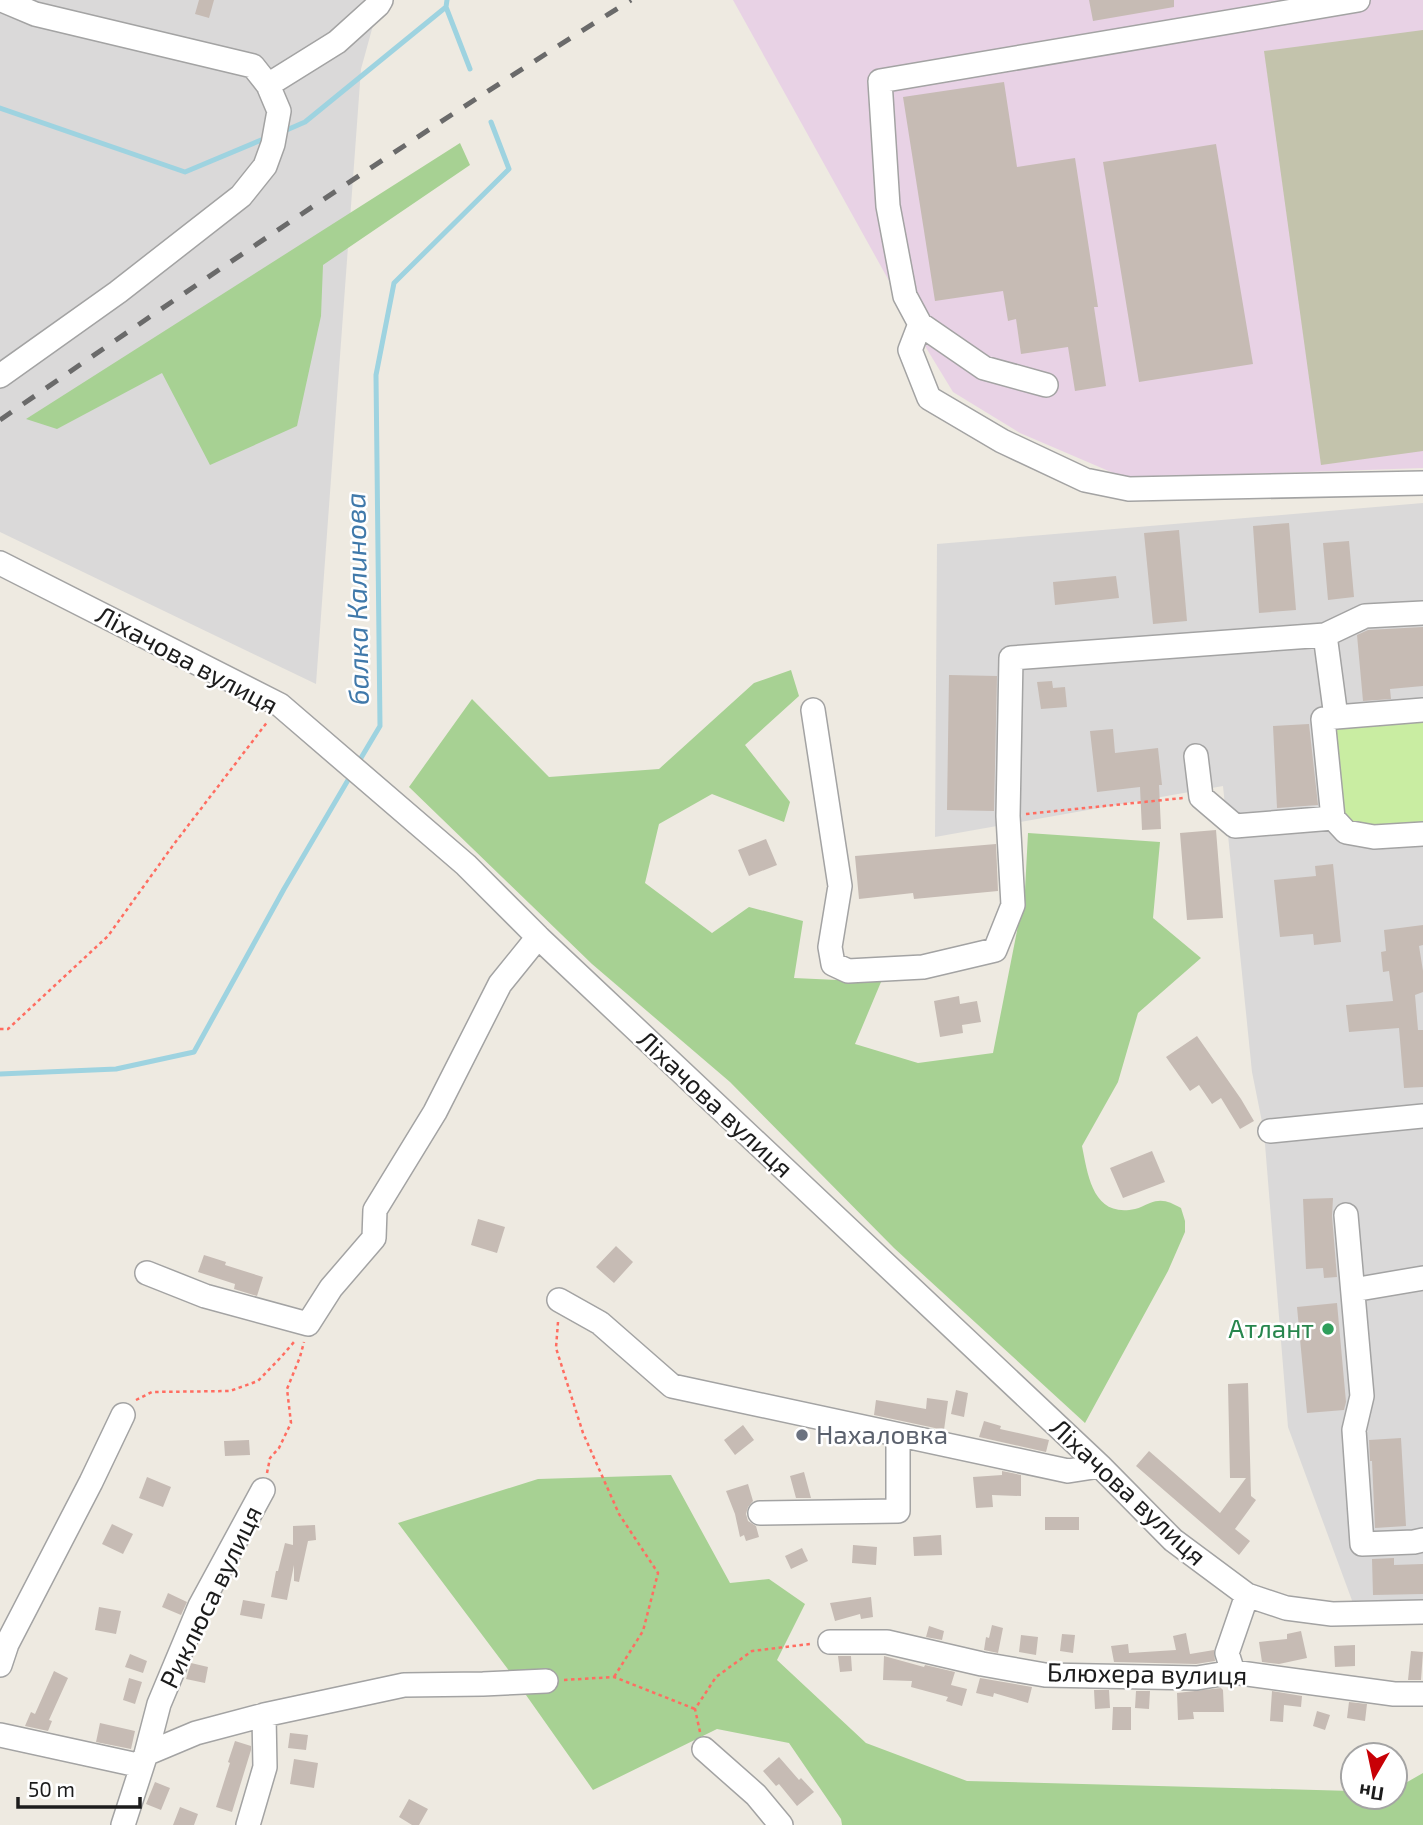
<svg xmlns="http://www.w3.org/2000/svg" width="1423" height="1825" viewBox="0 0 1423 1825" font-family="'Exo 2',sans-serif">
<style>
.residential{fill:#dad9d9}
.industrial{fill:#e8d2e5}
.construction{fill:#c3c3ac}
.grass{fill:#c9eda2}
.forest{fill:#a7d193}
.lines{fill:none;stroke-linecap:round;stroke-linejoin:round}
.stream{stroke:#9ed3e0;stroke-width:5}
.building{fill:#c6bbb4}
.minor-casing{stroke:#a3a3a3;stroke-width:26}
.path{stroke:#ff6d61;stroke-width:2.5;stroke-dasharray:3.5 3.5;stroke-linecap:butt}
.minor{stroke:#fff;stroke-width:23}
.rail{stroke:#6a6a6a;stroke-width:5;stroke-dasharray:14 14;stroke-linecap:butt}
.leisure-dot{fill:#2e9e5b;stroke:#fff;stroke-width:2.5}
.worship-dot{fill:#6b7280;stroke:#fff;stroke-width:2.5}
.labels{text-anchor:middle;stroke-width:5;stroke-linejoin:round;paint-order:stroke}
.street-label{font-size:26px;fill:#1c1c1c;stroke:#fff}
.leisure-label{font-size:26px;fill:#27864d;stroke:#fff;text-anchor:end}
.worship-label{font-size:26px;fill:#5b616d;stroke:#fff;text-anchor:start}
.water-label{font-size:28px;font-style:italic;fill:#4079aa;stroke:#fff}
</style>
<rect width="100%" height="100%" fill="#eeeae1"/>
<path class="residential" d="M0 0H380L361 69 316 684 0 532Z
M1423 503V1612L1357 1614 1288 1427 1264 1132 1252 1072 1223 786 935 837 937 544Z"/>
<path class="industrial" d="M733 0H1423V468L1125 478 1020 433 953 392 928 351Z"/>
<path class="construction" d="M1423 30V451L1321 465 1264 51Z"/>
<path class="grass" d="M1423 717V824L1361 827 1341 816 1332 730 1335 727Z"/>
<path class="forest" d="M460 143 470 165 323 265 321 316 297 426 210 465 162 373 57 429 26 419Z
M791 670 799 696 745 745 790 802 784 822 712 794 659 824 645 883 712 933 749 907 803 921 794 978 881 982 855 1044 918 1063 993 1053 1025 890 1028 833 1160 842 1153 918 1201 958 1138 1013 1118 1082 1082 1146C1088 1176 1093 1218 1135 1209 1140 1208 1144 1205 1150 1203 1162 1198 1170 1202 1181 1208L1185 1221V1232L1168 1271 1085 1423 894 1248 730 1082 592 964 409 787 472 699 549 777 659 769 754 683Z
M671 1475 730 1583 769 1579 805 1604 777 1660 866 1743 967 1781 1353 1791V1797H1395V1789L1423 1773V1825H842L841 1819 789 1743 717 1729 593 1790 507 1668 398 1523 538 1479Z"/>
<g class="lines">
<path class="stream" d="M447 0 446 7 470 69
M0 108 185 172 266 138
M282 132 305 122 446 7
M358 763 380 726 376 375 394 283 509 169 491 122
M0 1074 116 1069 194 1052 284 889 351 775"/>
</g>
<path class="building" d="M199 0H214L209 18 195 14Z
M1089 0H1174V7L1093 21Z
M1004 82 1017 167 1075 158 1098 307H1094L1106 386 1075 391 1068 347 1021 354 1016 319 1008 321 1003 291 935 301 903 97Z
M1216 144 1253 364 1139 382 1103 162Z
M1289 523 1296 610 1259 613 1253 526Z
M1179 530 1187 621 1153 624 1144 533Z
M1349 541 1354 597 1328 600 1323 543Z
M1116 576 1119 598 1055 605 1053 582Z
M1423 627V686L1390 689 1391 699 1363 701 1357 635 1368 630Z
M949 675 997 676 994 811 947 810Z
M1052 681 1053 688 1065 687 1067 707 1041 709 1037 682Z
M1309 724 1318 805 1277 808 1273 726Z
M1113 729 1115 753 1158 748 1162 785H1159L1161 829 1142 830 1140 787 1097 792 1090 731Z
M1216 830 1223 918 1187 920 1180 833Z
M766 839 777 865 749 876 738 850Z
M996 844 998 891 914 899 913 893 859 899 855 856Z
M1333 864 1341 942 1314 945 1313 934 1280 937 1274 880 1316 876 1315 866Z
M1423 925V945L1419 946 1423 971V992L1415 995 1418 1030H1423V1087L1404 1088 1399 1028 1349 1032 1346 1005 1393 1001 1389 971 1383 972 1381 952 1386 951 1384 930Z
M959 996 960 1004 977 1001 981 1022 962 1025 963 1033 940 1037 934 1001Z
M1197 1036 1241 1099 1254 1121 1240 1129 1221 1098 1212 1104 1199 1085 1190 1091 1166 1057Z
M1152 1151 1165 1182 1123 1198 1110 1168Z
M1333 1198 1332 1216 1337 1277 1324 1278 1323 1268 1306 1269 1303 1199Z
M478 1219 505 1227 497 1253 471 1245Z
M616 1246 633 1262 614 1283 596 1267Z
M204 1255 226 1262 225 1265 263 1277 257 1296 234 1289 235 1284 198 1272Z
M1337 1303 1346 1402 1344 1410 1307 1413 1297 1307Z
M1248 1383 1251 1496 1256 1500 1235 1529 1250 1541 1239 1555 1136 1466 1149 1451 1220 1513 1246 1478H1230L1228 1384Z
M956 1390 968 1393 964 1417 951 1414Z
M927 1398 948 1401 944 1430 874 1415 876 1400 926 1409Z
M984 1421 1001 1426 1000 1429 1049 1440 1046 1452 979 1437Z
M743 1425 754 1440 735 1455 724 1440Z
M1401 1438 1406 1526 1375 1528 1372 1461H1370L1369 1440Z
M249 1440 250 1455 225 1456 224 1441Z
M1002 1471 1021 1475V1496L992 1495 993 1507 976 1508 973 1477 1002 1475Z
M804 1472 811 1498H796L790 1476Z
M147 1477 171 1487 163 1507 139 1498Z
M748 1484 753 1501 748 1507 746 1514 748 1521 756 1526 759 1537 746 1541 744 1535 740 1537 735 1514 726 1491Z
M1045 1517H1079V1530H1045Z
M112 1524 133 1534 123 1554 102 1544Z
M315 1525 316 1540 308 1541 299 1582 294 1581V1565L287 1600 271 1597 276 1571H278L285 1543 293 1545V1526Z
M941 1535 942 1555 914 1556 913 1537Z
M853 1545 877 1547 876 1565 852 1563Z
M802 1548 808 1561 791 1569 785 1556Z
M1394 1558V1565L1423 1564V1594L1373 1595 1372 1559Z
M168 1593 187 1602 181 1615 162 1607Z
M871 1597 873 1617 861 1619 860 1614 835 1621 830 1603Z
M243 1600 265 1604 262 1619 240 1615Z
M99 1607 121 1611 116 1634 95 1630Z
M992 1625 1003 1628 998 1653 984 1650 986 1637 989 1638Z
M929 1626 944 1631 942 1640 926 1637Z
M1301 1631 1307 1658 1279 1664 1262 1662 1259 1642 1287 1639V1634Z
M1186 1633 1190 1654 1214 1650 1215 1661 1196 1664 1114 1662 1111 1646 1128 1644 1129 1653 1176 1650 1173 1636Z
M1062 1634 1075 1635 1073 1653 1060 1651Z
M1021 1635 1038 1637 1036 1655 1019 1652Z
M1355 1645V1666L1335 1667 1334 1646Z
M1411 1651 1423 1652 1421 1680H1408Z
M130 1654 147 1661 143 1673 125 1667Z
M838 1656H851L852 1671 840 1672Z
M884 1656 924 1667 925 1665 955 1672 951 1685 967 1689 962 1706 946 1701 948 1697 911 1687 912 1681 883 1680Z
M191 1663 208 1667 205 1683 186 1679Z
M54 1671 68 1678 49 1720 52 1721 48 1731 25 1726 31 1712 35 1714Z
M129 1678 142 1682 135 1704 123 1700Z
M980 1678 1032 1687 1028 1703 994 1693 993 1697 976 1693Z
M1221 1688 1223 1690 1224 1712H1193L1194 1719 1178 1720 1177 1693Z
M1094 1690H1109L1110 1708 1095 1709Z
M1136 1691H1150L1149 1709 1135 1708Z
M1272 1691 1302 1696 1301 1707 1284 1705 1283 1722 1270 1721Z
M1349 1702 1367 1704 1365 1721 1347 1718Z
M1113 1707H1131V1730H1112Z
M1317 1711 1330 1715 1325 1730 1313 1726Z
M100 1723 135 1731 131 1749 96 1742Z
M290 1733 308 1735 306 1750 288 1748Z
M235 1741 251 1746V1750L232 1812 216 1807 230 1763 228 1762Z
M779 1757 799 1780 801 1778 814 1792 797 1806 779 1784 776 1786 763 1771Z
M294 1759 318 1763 314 1788 290 1784Z
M155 1782 170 1788 161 1810 146 1804Z
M409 1799 428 1809 419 1825H412L399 1817Z
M180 1807 198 1814 194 1825H173Z"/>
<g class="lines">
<defs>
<path id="minor" d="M268 85 337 42 378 5 381 0
M920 324 910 350 929 398 1002 441 1085 480 1129 489 1423 483
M0 376 118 292 241 196 265 166 273 144 279 111 268 85 253 66 35 14 2 0
M1046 385 984 368 920 324 905 296 888 206 880 81 1358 0
M0 563 280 705 466 865 538 937 1100 1466 1173 1540 1247 1595 1286 1608 1332 1614 1423 1612
M1325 635 1365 616 1423 613
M813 710 840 886 830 947 833 964 848 971 923 967 995 950 1013 905 1008 816 1011 658 1325 635 1336 717 1323 719 1333 818
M1336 717 1423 710
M1196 756 1201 797 1235 826 1333 818 1346 832 1374 837 1423 834
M1270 1131 1423 1116
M1346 1215 1362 1396 1354 1430 1362 1544 1414 1542 1423 1540
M147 1273 205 1296 308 1324 331 1288 374 1238 375 1210 435 1112 500 984 538 937
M1353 1290 1423 1278
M559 1300 600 1323 672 1386 1068 1471 1100 1466
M760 1513 898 1511V1436
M830 1642H887L982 1664 1045 1675 1197 1678 1233 1672 1394 1694H1423
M0 1665 7 1644 91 1482 123 1415
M1233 1672 1227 1653 1247 1595
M0 1735 142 1766
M704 1749 756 1795 781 1825
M146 1754 196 1733 264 1715 404 1685 483 1684 546 1681
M123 1825 146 1754 159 1704 200 1606 263 1490
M248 1825 265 1767 264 1715"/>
</defs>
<use href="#minor" class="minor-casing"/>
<path class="path" d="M1026 814 1183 798
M0 1029H8L108 936 174 844 268 721
M558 1322 556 1348 583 1433 619 1514 658 1573 643 1631 614 1677
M136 1400 152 1392 230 1391 258 1381 282 1356 294 1342
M267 1473 270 1458 279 1448 291 1423 287 1389 300 1357 304 1342
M564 1680 614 1677 695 1709
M700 1732 695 1709 716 1677 752 1651 810 1644"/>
<use href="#minor" class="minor"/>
<path class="rail" d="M0 420C208 276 417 134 631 0"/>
</g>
<circle class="leisure-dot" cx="1328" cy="1329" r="7"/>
<circle class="worship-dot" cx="802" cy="1435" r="7"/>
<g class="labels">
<g class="street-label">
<text transform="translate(187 660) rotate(28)" y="9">Ліхачова вулиця</text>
<text transform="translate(715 1104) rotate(43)" y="9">Ліхачова вулиця</text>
<text transform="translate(1128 1492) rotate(43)" y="9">Ліхачова вулиця</text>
<text transform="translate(211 1597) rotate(-64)" y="9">Риклюса вулиця</text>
<text transform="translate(1147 1674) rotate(1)" y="9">Блюхера вулиця</text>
</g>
<g class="leisure-label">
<text x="1314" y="1338">Атлант</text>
</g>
<g class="worship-label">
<text x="816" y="1444">Нахаловка</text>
</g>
<g class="water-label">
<text transform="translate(357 599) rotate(-91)" y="10">балка Калинова</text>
</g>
</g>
<g transform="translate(1374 1776) rotate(189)"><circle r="33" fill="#ffffff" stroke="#a4a4a4" stroke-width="2"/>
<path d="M0-5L12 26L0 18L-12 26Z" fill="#c80006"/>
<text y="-10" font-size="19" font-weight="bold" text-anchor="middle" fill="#1c1c1c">Пн</text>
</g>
<path d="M18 1797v10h122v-10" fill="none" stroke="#1c1c1c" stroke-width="3.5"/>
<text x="28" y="1797" font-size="21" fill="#1c1c1c" stroke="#ffffff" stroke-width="5" paint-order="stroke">50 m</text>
</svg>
